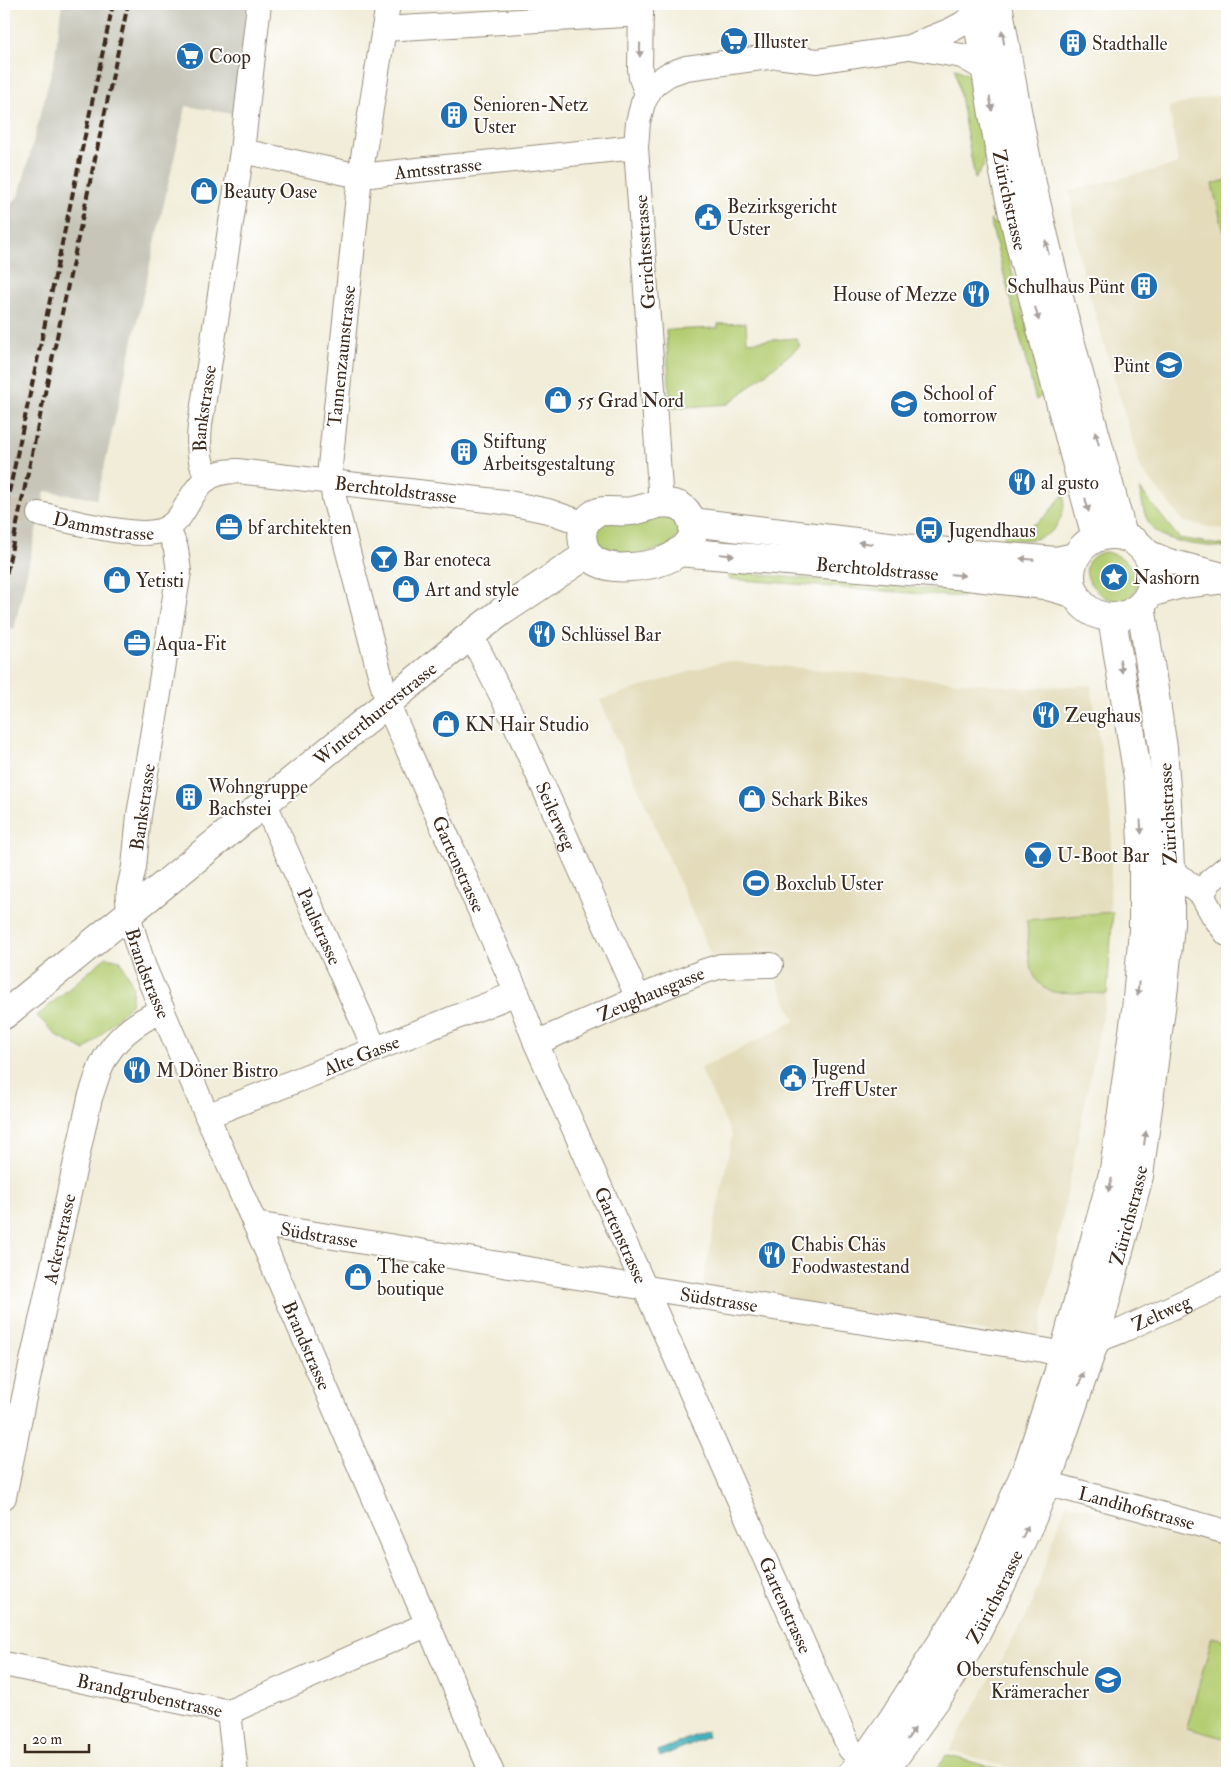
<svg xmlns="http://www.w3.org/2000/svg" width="1231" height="1777" viewBox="0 0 1231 1777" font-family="'IM FELL Double Pica',serif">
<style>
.built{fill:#e3dbba}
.industrial{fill:#c6c5b8}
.green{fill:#b4cd72;stroke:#787c48}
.water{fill:#42b1bd;stroke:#3e6e6e}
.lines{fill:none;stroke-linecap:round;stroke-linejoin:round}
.minor-tunnel{stroke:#cdc6b4;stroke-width:24;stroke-dasharray:24 12;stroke-linecap:butt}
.minor-casing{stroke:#968c7c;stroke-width:26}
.major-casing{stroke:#968c7c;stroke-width:30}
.minor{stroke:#fff;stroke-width:24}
.major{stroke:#fff;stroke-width:28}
.rail{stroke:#3b2a1e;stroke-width:4;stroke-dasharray:8 4;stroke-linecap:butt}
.oneway{fill:#a79f9a}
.labels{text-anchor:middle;stroke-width:4;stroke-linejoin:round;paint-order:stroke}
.poi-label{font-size:19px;fill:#3b2a1e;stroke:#fff;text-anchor:start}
.street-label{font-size:19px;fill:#3b2a1e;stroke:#fff}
</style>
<rect width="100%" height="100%" fill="#fff"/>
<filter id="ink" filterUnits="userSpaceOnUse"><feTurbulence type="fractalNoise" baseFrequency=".02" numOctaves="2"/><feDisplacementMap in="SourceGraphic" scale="10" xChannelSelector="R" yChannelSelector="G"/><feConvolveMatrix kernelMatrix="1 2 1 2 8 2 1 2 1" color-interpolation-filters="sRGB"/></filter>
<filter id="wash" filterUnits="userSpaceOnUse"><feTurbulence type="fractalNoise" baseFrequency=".0096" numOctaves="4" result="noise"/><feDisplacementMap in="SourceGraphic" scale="20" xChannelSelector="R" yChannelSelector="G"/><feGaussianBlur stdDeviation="1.12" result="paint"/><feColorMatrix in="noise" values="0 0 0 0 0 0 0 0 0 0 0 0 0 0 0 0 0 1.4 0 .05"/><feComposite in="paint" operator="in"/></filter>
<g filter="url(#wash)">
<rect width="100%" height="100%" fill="#f1edd9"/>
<path class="built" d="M1227 93V530L1184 522 1141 469 1080 262 1069 191 1178 164 1169 107Z
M723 661 1029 688 1091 685 1112 825 1108 988 1038 1340 702 1287 732 1135 700 1069 795 1021 768 961 713 960 600 700Z
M1066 1503 1227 1544V1773H1031L949 1751 1030 1609Z"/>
<path class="industrial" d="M62 4H248L234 114 186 106 97 499 45 491 14 630 6 628 4 635V210L19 196 54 62Z"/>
<path class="green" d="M955 68 968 75 974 89 985 154 983 167 975 179Z
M1227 180V244L1212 184Z
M990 220 997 225 1003 237 1043 388 1042 396 1036 400Z
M746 323 747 342 796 338 800 346 728 404 673 408 670 397 666 330 718 328V324Z
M1140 489 1179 538 1227 546V548C1204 545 1161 545 1149 523 1143 513 1142 500 1140 489Z
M1065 493C1064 536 1042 543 1004 539V535L1009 529C1039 531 1047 513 1065 493Z
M666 514 680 520 681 532 670 546 630 557 597 550 594 528 601 522Z
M1104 552C1122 553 1149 575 1133 594 1110 620 1060 564 1104 552Z
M729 572 963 592V597L729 579Z
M1113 912 1107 994 1052 992C1024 981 1029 945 1027 920Z
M106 957 120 960 133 986 131 1004 85 1051 57 1036 37 1016Z
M1212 1637 1227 1641V1739L1187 1728Z
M946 1755 1013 1773H934Z"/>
<path class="water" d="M706 1731 708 1737 660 1757 658 1751Z"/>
</g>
<g filter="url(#ink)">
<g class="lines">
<path class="minor-tunnel" d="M4 510 39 514"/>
<defs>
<g id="minor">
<path id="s1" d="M388 4 360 176 330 466 334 498 384 690 393 716 517 993 536 1043 850 1749 864 1760"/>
<path d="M641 4 640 68 641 78 647 94"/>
<path d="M384 29 641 14"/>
<path d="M911 47 962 56 985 69"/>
<path id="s2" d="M242 151 360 176 636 147"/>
<path id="s3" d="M207 479C199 461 198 445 200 425L242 151 259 4"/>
<path d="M661 503 636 147 638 122 643 103 651 88 657 82 669 74 686 68 776 56 817 61 909 47 951 30 964 23 976 12"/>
<path id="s4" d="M39 514C67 520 135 539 160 531 196 519 183 471 237 471L504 502 548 511 585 524"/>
<path id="s5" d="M168 528 176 549 179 572 139 815 134 867 129 889 128 900 131 925 144 967 207 1116 255 1224 492 1773"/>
<path d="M1143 550 1166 560 1227 576"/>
<path d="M1150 595 1182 586 1226 581"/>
<path id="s6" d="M471 635 510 712 638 998"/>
<path id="s7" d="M265 804 375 1049"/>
<path d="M1170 868 1202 895 1213 915 1227 934"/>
<path d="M1202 895 1210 881 1227 867"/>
<path id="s8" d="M536 1043 638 998 702 972 721 966 771 965"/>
<path id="s9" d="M207 1116 517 993"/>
<path id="s10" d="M255 1224 583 1278 1043 1350 1064 1355"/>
<path id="s11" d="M1095 1341 1121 1331 1227 1282"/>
<path id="s12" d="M1046 1483 1227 1532"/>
<path id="s13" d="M4 1497 23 1402 90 1098C94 1087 97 1075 102 1064 114 1038 138 1021 163 1010"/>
<path id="s14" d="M4 1664 229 1712 428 1624"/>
<path d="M229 1712 236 1773"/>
</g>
<g id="major">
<path id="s15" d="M975 4C985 63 993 123 1006 182 1032 302 1065 419 1096 537"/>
<path d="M998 4C1008 62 1018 121 1031 179 1057 299 1091 417 1123 536"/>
<path d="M661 503C666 504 672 503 677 505 691 509 698 531 689 543 675 560 651 566 630 567 620 568 607 567 597 562 580 552 576 525 594 514 605 508 620 513 632 511 642 509 652 506 661 503Z"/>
<path d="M692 522 913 549 1056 561 1075 557"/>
<circle cx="1112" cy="576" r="41"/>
<path id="s16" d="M678 552 967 576 1044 585 1076 594"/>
<path id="s17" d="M4 1015 471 635 501 612 588 554"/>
<path d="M852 1773 864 1760 892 1720 960 1614 992 1550 1029 1463 1058 1374 1114 1170 1136 1010 1143 930V857L1138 777 1112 618"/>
<path id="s18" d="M883 1773 942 1691 976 1634 1002 1583 1033 1516 1046 1483 1095 1341 1139 1176 1164 986 1170 925V868L1167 802 1163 748 1141 606"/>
</g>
</defs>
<use href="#minor" class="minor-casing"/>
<use href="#major" class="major-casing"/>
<use href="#minor" class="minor"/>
<use href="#major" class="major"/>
<path class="rail" d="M4 516 113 4
M4 585 128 4"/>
</g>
<defs><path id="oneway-solid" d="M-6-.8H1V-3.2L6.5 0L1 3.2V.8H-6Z" transform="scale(1.25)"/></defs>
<g class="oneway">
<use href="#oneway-solid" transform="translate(1003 37) rotate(-99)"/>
<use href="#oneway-solid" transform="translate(640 50) rotate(91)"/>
<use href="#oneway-solid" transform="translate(991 104) rotate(80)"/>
<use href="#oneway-solid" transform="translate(1047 247) rotate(-103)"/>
<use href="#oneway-solid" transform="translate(1037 314) rotate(75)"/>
<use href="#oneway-solid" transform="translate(1097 438) rotate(-105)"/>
<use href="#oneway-solid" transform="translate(1087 505) rotate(76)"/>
<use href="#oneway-solid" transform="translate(865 543) rotate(-173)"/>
<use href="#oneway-solid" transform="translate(727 555) rotate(5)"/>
<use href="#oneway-solid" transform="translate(1027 559) rotate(-175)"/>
<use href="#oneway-solid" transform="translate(958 575) rotate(5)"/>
<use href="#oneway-solid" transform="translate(1121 666) rotate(80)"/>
<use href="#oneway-solid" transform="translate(1141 827) rotate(86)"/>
<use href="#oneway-solid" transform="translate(1138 989) rotate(95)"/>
<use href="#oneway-solid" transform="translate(1145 1138) rotate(-82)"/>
<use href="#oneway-solid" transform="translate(1110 1185) rotate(105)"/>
<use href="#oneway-solid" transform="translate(1081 1379) rotate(-71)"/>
<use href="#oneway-solid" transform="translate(1025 1532) rotate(-65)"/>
<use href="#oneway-solid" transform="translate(911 1734) rotate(-55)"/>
</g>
</g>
<defs>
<symbol id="supermarket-disc" viewBox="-11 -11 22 22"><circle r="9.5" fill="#1f6fb2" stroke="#fff"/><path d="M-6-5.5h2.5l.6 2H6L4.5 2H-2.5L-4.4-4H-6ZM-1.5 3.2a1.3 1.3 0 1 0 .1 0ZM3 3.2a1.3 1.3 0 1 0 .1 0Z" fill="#fff"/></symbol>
<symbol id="building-disc" viewBox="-11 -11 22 22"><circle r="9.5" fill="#1f6fb2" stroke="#fff"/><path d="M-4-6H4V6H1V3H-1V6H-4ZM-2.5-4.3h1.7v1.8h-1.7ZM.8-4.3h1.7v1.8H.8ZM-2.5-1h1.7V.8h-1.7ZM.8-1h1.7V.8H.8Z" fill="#fff"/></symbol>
<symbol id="shop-disc" viewBox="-11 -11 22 22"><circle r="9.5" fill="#1f6fb2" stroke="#fff"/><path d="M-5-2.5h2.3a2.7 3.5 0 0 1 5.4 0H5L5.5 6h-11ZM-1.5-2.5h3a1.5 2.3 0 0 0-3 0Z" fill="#fff"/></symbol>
<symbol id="civic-disc" viewBox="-11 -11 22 22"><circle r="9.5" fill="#1f6fb2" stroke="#fff"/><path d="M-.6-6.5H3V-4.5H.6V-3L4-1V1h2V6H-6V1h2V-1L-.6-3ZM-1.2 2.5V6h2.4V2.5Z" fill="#fff"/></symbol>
<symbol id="restaurant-disc" viewBox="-11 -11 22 22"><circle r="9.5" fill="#1f6fb2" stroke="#fff"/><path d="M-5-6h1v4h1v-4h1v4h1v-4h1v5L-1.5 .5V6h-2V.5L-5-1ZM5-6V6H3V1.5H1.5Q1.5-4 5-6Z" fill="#fff"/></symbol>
<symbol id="school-disc" viewBox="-11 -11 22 22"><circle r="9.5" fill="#1f6fb2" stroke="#fff"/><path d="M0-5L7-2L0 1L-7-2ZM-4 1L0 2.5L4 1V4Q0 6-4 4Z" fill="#fff"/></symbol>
<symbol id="office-disc" viewBox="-11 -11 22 22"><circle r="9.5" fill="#1f6fb2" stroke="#fff"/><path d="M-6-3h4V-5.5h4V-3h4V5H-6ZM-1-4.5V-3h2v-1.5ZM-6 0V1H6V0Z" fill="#fff"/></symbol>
<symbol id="bus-disc" viewBox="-11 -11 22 22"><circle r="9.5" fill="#1f6fb2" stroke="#fff"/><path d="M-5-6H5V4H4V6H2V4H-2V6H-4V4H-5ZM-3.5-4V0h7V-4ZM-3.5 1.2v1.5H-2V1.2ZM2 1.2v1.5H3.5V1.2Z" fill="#fff"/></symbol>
<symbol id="bar-disc" viewBox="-11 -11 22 22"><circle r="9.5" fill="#1f6fb2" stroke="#fff"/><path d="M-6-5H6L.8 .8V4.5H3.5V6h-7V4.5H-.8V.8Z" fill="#fff"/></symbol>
<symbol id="sight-disc" viewBox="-11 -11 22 22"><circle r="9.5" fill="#1f6fb2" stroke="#fff"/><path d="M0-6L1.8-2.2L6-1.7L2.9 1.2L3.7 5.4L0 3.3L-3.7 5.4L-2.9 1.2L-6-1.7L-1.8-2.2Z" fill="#fff"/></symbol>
<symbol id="stadium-disc" viewBox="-11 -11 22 22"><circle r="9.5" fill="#1f6fb2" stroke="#fff"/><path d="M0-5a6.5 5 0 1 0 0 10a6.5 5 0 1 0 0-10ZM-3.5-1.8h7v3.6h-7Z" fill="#fff"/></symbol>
</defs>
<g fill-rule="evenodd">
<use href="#supermarket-disc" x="718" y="25" width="32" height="32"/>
<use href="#building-disc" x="1057" y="27" width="32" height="32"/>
<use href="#supermarket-disc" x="174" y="40" width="32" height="32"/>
<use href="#building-disc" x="438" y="99" width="32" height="32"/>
<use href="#shop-disc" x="188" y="175" width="32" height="32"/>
<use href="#civic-disc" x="692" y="201" width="32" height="32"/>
<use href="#building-disc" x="1128" y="270" width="32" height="32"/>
<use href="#restaurant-disc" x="960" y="278" width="32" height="32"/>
<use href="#school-disc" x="1153" y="349" width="32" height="32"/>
<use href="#shop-disc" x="542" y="384" width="32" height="32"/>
<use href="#school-disc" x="888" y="388" width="32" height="32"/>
<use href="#building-disc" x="448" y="436" width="32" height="32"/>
<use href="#restaurant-disc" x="1006" y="466" width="32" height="32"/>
<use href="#office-disc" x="213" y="511" width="32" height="32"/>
<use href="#bus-disc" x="913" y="514" width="32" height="32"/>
<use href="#bar-disc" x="368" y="543" width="32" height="32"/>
<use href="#sight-disc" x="1098" y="561" width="32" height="32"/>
<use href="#shop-disc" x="101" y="564" width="32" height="32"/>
<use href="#shop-disc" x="390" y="573" width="32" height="32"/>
<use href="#restaurant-disc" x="526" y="618" width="32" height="32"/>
<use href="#office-disc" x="121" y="627" width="32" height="32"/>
<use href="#restaurant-disc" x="1030" y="699" width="32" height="32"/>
<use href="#shop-disc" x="430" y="708" width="32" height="32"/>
<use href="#building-disc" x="173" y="781" width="32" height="32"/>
<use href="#shop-disc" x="736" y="783" width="32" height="32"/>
<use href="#bar-disc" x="1022" y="839" width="32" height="32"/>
<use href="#stadium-disc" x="740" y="867" width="32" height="32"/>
<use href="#restaurant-disc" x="121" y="1054" width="32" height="32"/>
<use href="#civic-disc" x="777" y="1062" width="32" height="32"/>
<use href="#restaurant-disc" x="756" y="1239" width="32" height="32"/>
<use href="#shop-disc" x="342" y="1261" width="32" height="32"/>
<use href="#school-disc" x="1092" y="1664" width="32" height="32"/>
</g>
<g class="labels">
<g class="poi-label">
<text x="753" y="48">Illuster</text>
<text x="1092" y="50">Stadthalle</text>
<text x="209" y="63">Coop</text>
<text x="473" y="111">Senioren-Netz<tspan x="473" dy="22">Uster</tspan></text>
<text x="223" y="198">Beauty Oase</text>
<text x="727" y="213">Bezirksgericht<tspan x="727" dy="22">Uster</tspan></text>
<text x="1125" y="293" text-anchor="end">Schulhaus Pünt</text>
<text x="957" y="301" text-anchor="end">House of Mezze</text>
<text x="1150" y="372" text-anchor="end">Pünt</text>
<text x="923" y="400">School of<tspan x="923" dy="22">tomorrow</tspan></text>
<text x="577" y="407">55 Grad Nord</text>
<text x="483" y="448">Stiftung<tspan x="483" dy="22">Arbeitsgestaltung</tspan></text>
<text x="1041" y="489">al gusto</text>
<text x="248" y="534">bf architekten</text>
<text x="948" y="537">Jugendhaus</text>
<text x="403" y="566">Bar enoteca</text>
<text x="1133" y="584">Nashorn</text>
<text x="136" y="587">Yetisti</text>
<text x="425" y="596">Art and style</text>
<text x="561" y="641">Schlüssel Bar</text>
<text x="156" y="650">Aqua-Fit</text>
<text x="1065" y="722">Zeughaus</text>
<text x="465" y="731">KN Hair Studio</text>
<text x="208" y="793">Wohngruppe<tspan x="208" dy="22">Bachstei</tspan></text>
<text x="771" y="806">Schark Bikes</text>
<text x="1057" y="862">U-Boot Bar</text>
<text x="775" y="890">Boxclub Uster</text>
<text x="812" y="1074">Jugend<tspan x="812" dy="22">Treff Uster</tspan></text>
<text x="156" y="1077">M Döner Bistro</text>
<text x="791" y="1251">Chabis Chäs<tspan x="791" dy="22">Foodwastestand</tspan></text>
<text x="377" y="1273">The cake<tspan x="377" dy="22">boutique</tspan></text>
<text x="1089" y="1676" text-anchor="end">Oberstufenschule<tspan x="1089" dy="22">Krämeracher</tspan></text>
</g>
<g class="street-label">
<text dy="7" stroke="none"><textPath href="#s2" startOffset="199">Amtsstrasse</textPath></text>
<text dy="7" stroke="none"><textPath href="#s15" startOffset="199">Zürichstrasse</textPath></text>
<text transform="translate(644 252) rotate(-94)" y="7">Gerichtsstrasse</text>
<text transform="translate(341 356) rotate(-84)" y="7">Tannenzaunstrasse</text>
<text dy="7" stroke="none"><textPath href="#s3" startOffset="72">Bankstrasse</textPath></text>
<text dy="7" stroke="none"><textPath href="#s4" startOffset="386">Berchtoldstrasse</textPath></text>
<text dy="7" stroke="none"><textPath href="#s4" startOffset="66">Dammstrasse</textPath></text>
<text dy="7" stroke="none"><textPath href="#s16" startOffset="200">Berchtoldstrasse</textPath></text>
<text dy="7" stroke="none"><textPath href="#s17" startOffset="478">Winterthurerstrasse</textPath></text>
<text transform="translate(142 807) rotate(-82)" y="7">Bankstrasse</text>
<text transform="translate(1167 814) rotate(-93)" y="7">Zürichstrasse</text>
<text dy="7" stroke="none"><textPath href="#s6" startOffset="200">Seilerweg</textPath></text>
<text dy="7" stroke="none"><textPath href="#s1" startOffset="886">Gartenstrasse</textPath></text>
<text dy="7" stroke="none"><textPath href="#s7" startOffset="134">Paulstrasse</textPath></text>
<text dy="7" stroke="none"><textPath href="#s5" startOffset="454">Brandstrasse</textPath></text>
<text dy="7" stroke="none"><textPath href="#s8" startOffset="125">Zeughausgasse</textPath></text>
<text dy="7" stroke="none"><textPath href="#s9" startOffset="166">Alte Gasse</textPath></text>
<text dy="7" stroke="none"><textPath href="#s18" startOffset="614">Zürichstrasse</textPath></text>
<text dy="7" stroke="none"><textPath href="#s10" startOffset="65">Südstrasse</textPath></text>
<text dy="7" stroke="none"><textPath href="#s1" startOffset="1291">Gartenstrasse</textPath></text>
<text dy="7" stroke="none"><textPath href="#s13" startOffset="264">Ackerstrasse</textPath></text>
<text dy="7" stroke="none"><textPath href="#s10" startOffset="470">Südstrasse</textPath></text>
<text dy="7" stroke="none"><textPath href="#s11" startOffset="72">Zeltweg</textPath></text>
<text dy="7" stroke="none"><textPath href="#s5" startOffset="859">Brandstrasse</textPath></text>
<text dy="7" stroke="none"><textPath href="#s12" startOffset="94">Landihofstrasse</textPath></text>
<text dy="7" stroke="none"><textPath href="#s18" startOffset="209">Zürichstrasse</textPath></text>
<text dy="7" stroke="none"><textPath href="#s1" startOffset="1696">Gartenstrasse</textPath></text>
<text dy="7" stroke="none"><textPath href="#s14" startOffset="149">Brandgrubenstrasse</textPath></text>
</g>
</g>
<rect width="1231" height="1777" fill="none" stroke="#fff" stroke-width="20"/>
<path d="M25 1744v8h64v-8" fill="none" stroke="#3b2a1e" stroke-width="2.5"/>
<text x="32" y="1744" font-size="15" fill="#3b2a1e" stroke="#ffffff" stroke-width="4" paint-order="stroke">20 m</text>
</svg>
